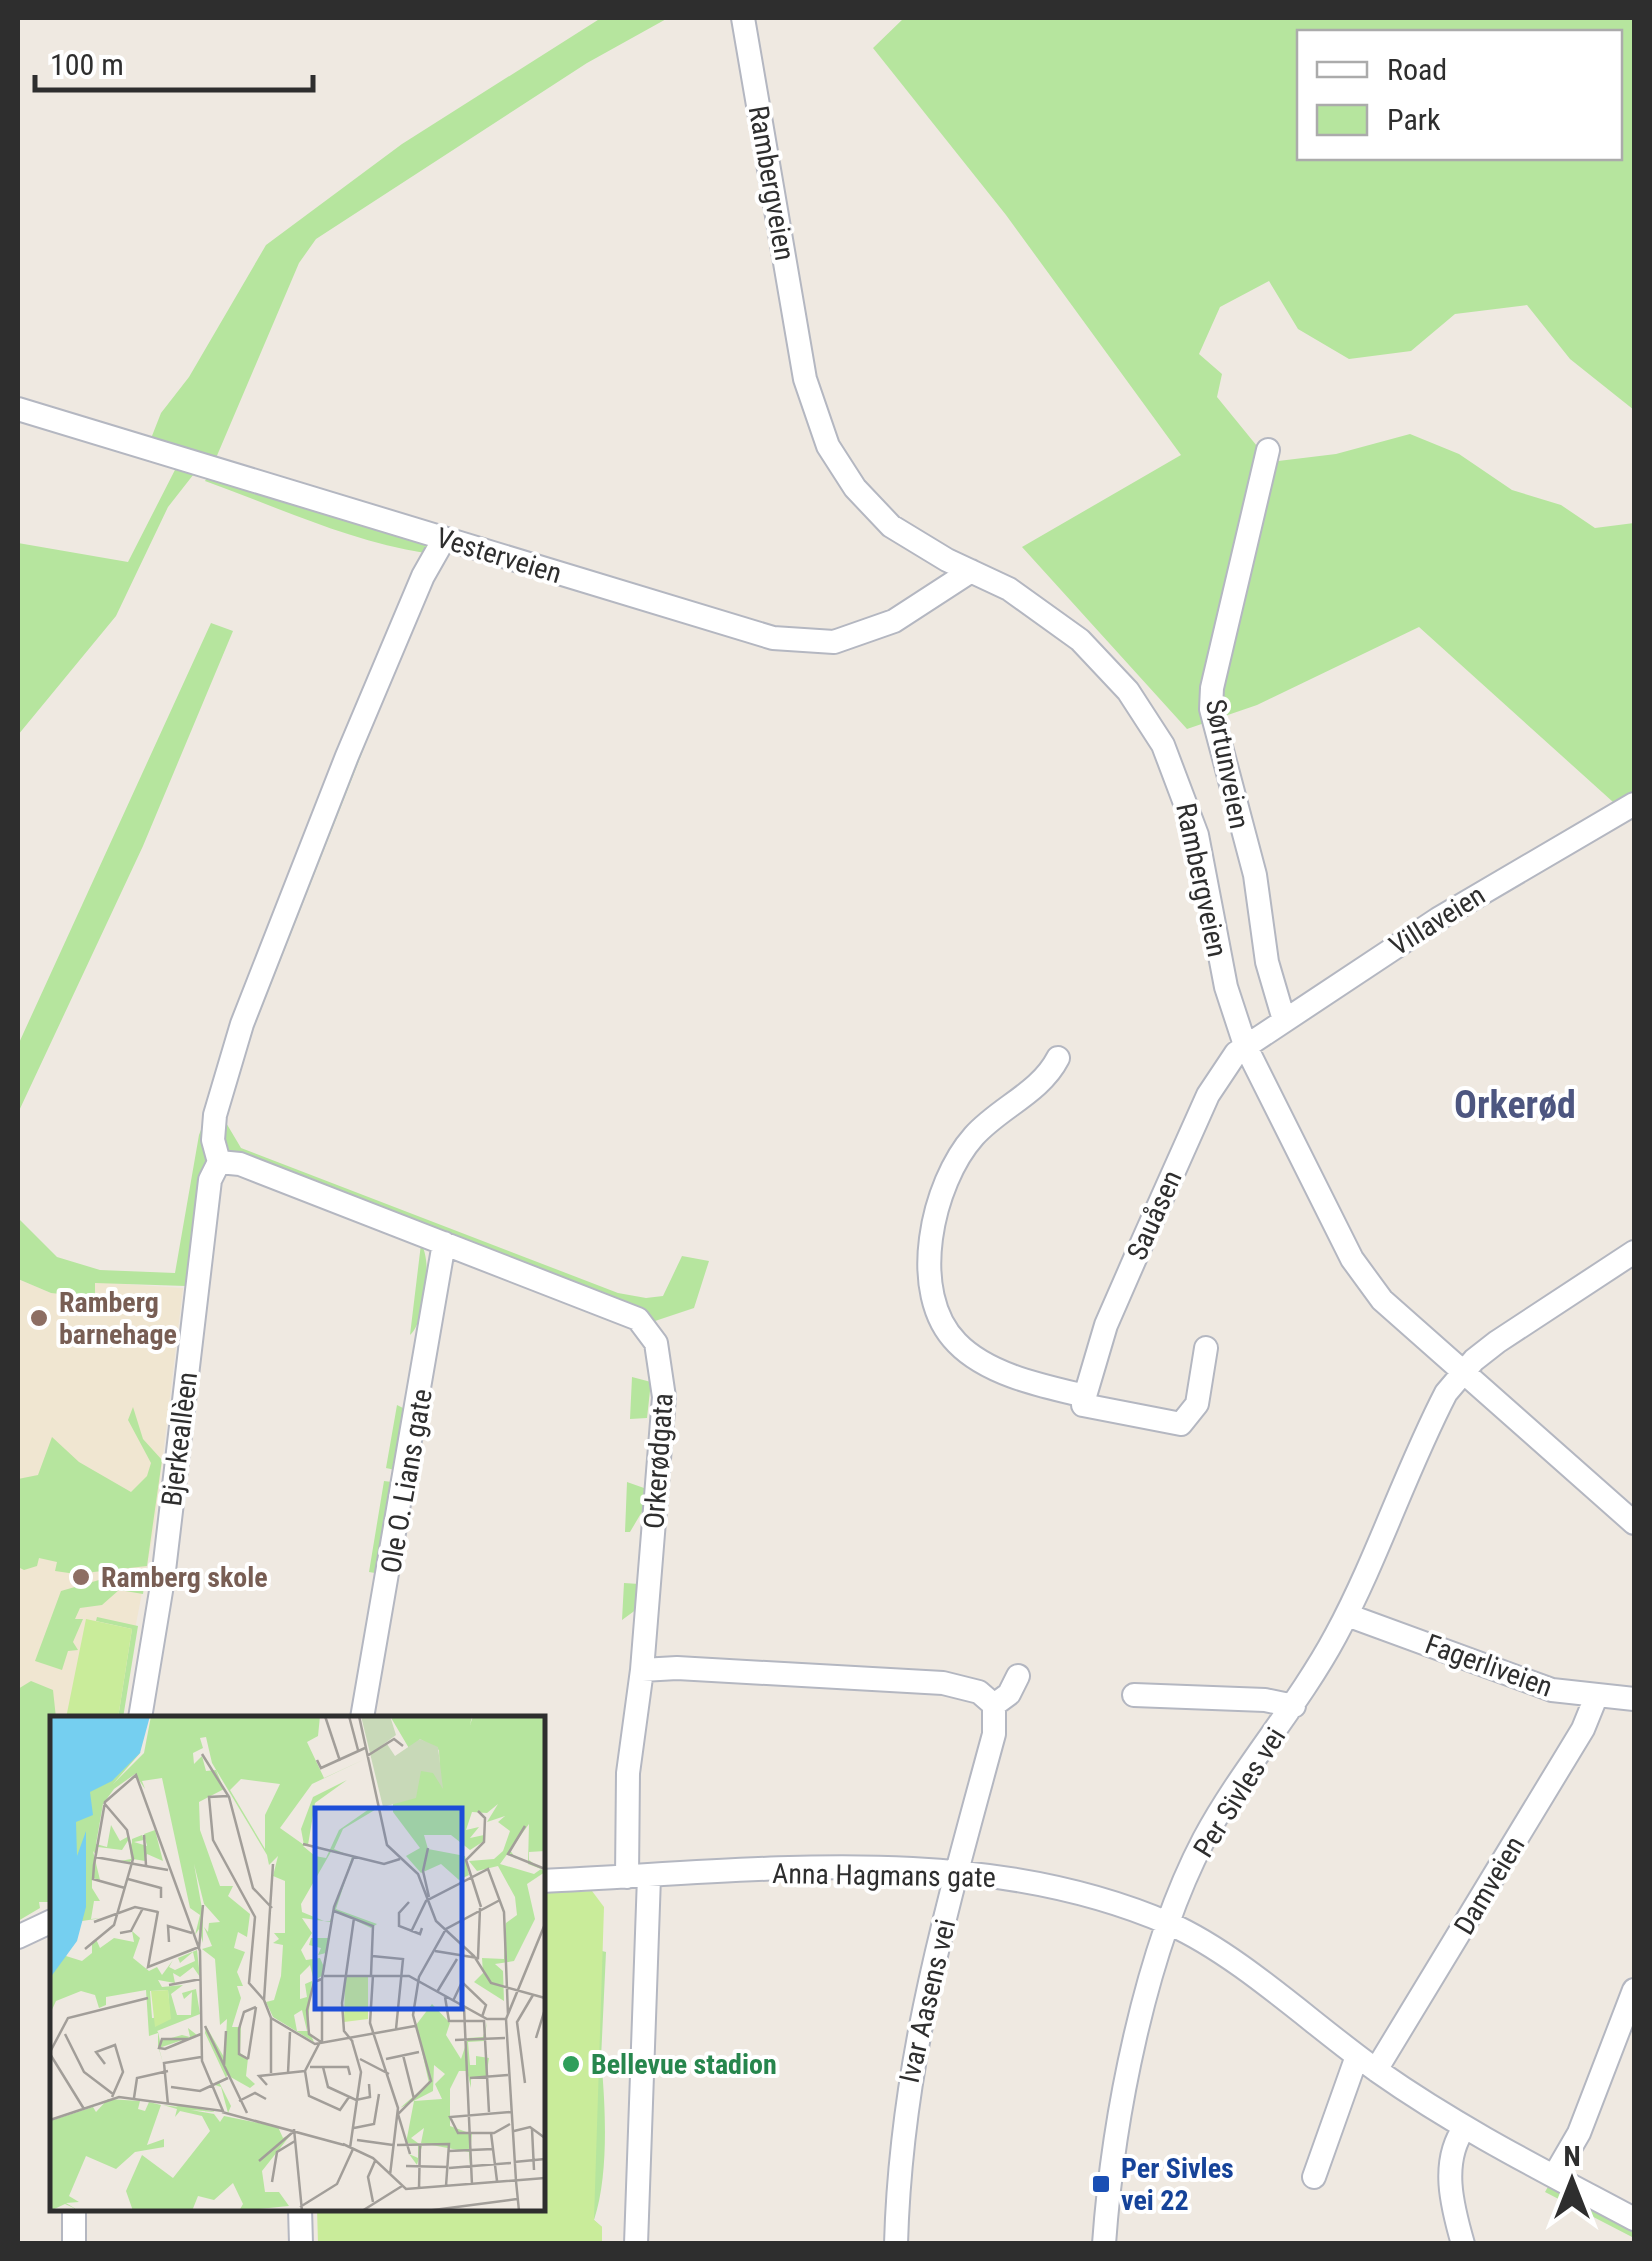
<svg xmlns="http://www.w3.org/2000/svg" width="1652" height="2261" viewBox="0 0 1652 2261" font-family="'Roboto Condensed',sans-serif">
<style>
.education{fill:#f0e6d1}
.green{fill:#b6e59e;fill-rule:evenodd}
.pitch{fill:#c9ec9a}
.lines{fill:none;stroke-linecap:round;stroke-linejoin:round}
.minor-casing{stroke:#b4b7c1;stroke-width:26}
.minor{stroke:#fff;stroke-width:22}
.education-dot{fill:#8d6e63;stroke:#fff;stroke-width:4}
.leisure-dot{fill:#2e9e5b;stroke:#fff;stroke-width:4}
.transit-dot{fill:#1a4fb4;stroke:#fff;stroke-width:4}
.labels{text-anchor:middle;stroke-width:8;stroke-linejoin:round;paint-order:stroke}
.street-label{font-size:28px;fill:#2e2e2e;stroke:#fff}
.education-label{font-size:28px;font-weight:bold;fill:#785e54;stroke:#fff;text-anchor:start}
.leisure-label{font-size:28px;font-weight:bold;fill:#27864d;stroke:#fff;text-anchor:start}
.transit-label{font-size:28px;font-weight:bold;fill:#164399;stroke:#fff;text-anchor:start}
.district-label{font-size:38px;font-weight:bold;fill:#4d5680;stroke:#fff}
.inset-road{fill:none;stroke:#a29e99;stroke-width:2.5}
.view{fill:#1d4ed8;fill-opacity:0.15;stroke:#1d4ed8;stroke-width:5}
.inset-edge{fill:none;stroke:#2e2e2e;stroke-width:5}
</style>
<rect width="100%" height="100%" fill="#efe9e1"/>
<path class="education" d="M18 1279 51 1293 94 1282 183 1288 154 1530 118 1718H52V1877L18 1875Z"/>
<path class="green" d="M601 18H668L587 63 316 239 299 263 213 465 150 441 161 413 189 377 266 245 402 144Z
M904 18H1634V410L1570 359 1527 305 1455 314 1411 351 1349 359 1298 329 1269 281 1220 307 1199 354 1222 374 1217 397 1270 462 1336 454 1410 434 1459 454 1512 490 1561 505 1595 528 1634 523V804L1623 811 1419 627 1257 705 1187 729 1022 547 1181 455 1006 215 873 48ZM1300 32H1620V158H1300Z
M178 464 197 470 168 507 116 616 18 735V543L128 562Z
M208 476 427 542 428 549 425 553C349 541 277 507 205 481Z
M211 623 233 631 143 846 18 1113V1045Z
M401 654 246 1048 225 1121 241 1148 618 1293 646 1298 663 1296 682 1256 709 1261 694 1308 652 1322 227 1153 220 1144 236 1052Z
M375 677 208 1151 186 1286 95 1283V1296L90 1297 51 1293 18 1279V1218L57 1257 100 1270 175 1273 199 1135Z
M421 1244C433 1261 425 1322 410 1335Z
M632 1377 651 1382 647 1418 630 1419Z
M397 1405 405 1409 395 1470 386 1468Z
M133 1407 143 1439 162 1460 147 1566 76 1574 55 1571 57 1562 39 1558 37 1566 24 1570 18 1567V1479L38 1475 52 1437 79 1462 131 1492 147 1476 151 1463 128 1420Z
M384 1481 392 1482 375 1573 369 1572Z
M627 1482 644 1488 643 1510 630 1532H625Z
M99 1580 138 1582 144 1586 143 1594 119 1590 102 1605 80 1608 75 1619H83L73 1642 78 1650 68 1651 62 1670 35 1661 61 1591Z
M624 1583 639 1584 637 1609 622 1620Z
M97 1617 138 1626 123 1718H118L132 1629 96 1621Z
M31 1681 53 1690 56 1718 49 1764 52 1902H39L40 1908 18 1921V1689Z
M602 1951 606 1952 601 2059 590 2060Z
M594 2069H602C606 2116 608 2178 594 2220L602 2227V2243L578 2209Z
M1549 2185 1634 2230V2238L1545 2192Z"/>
<path class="pitch" d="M86 1619 132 1629 118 1718H66Z
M592 1891 604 1907 594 2220 602 2227V2243H318L317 2209 542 2208 543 1893Z"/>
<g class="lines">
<defs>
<path id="minor" d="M743 18 805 379 828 446 855 488 891 526 947 560 1009 589 1080 640 1128 691 1163 745 1197 835 1226 987 1245 1045 1352 1259 1382 1300 1634 1523
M18 409 773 638 834 642 894 621 971 571
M1268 450 1212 688 1211 709 1255 875 1267 962 1284 1020
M1058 1058C1040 1093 1000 1107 974 1136 932 1183 907 1293 957 1343 988 1375 1043 1386 1085 1396L1083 1405 1181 1424 1197 1404 1206 1348
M219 1162 240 1164 638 1319 656 1343 664 1397 642 1670 628 1773 627 1877
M219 1162 213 1140 215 1115 242 1024 347 756 423 576 444 539
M1085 1396 1106 1325 1137 1254 1208 1095 1236 1053 1438 919 1634 804
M1347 1615 1552 1690 1634 1699
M642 1670 677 1668 943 1683 979 1692 994 1705V1734C947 1908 901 2061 896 2244
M1134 1695 1265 1700 1294 1706
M994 1705 1009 1694 1018 1676
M140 1718 163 1579 210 1180 219 1162
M362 1718 444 1243
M542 1881C748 1872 975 1839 1170 1924 1240 1955 1315 2027 1379 2072 1460 2129 1548 2173 1634 2219
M18 1937 52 1921
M1376 2070 1583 1729 1596 1697
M1554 2176 1579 2133 1634 1990
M1314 2177 1357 2056
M300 2208 301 2244
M74 2244V2208
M636 2244 649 1877
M1104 2244C1113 2118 1145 1951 1204 1839 1242 1768 1298 1706 1336 1635 1378 1557 1405 1472 1446 1393L1474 1360 1497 1342 1634 1252
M1463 2244C1452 2206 1440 2161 1465 2127"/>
</defs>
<use href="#minor" class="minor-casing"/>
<use href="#minor" class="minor"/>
</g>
<g class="education-dot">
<circle cx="39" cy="1318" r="10"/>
<circle cx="81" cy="1577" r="10"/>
</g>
<circle class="leisure-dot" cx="571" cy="2064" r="10"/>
<rect class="transit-dot" x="1091" y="2174" width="20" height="20" rx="5"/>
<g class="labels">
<g class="street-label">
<text transform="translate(772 183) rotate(80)" y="10">Rambergveien</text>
<text transform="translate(499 555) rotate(17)" y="10">Vesterveien</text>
<text transform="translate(1228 764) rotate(79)" y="10">Sørtunveien</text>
<text transform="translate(1202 880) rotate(78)" y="10">Rambergveien</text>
<text transform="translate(1437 920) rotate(-32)" y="10">Villaveien</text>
<text transform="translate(1154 1215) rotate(-66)" y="10">Sauåsen</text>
<text transform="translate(179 1439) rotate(-83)" y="10">Bjerkeallèen</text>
<text transform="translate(658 1461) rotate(-86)" y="10">Orkerødgata</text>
<text transform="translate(406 1481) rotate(-80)" y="10">Ole O. Lians gate</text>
<text transform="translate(1489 1665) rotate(20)" y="10">Fagerliveien</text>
<text transform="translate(1239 1792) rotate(-58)" y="10">Per Sivles vei</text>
<text transform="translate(884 1875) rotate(1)" y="10">Anna Hagmans gate</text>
<text transform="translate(1489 1885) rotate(-59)" y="10">Damveien</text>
<text transform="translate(927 2001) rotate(-77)" y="10">Ivar Aasens vei</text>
</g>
<g class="education-label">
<text x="59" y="1312">Ramberg<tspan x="59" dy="32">barnehage</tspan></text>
<text x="101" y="1587">Ramberg skole</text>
</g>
<g class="leisure-label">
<text x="591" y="2074">Bellevue stadion</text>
</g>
<g class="transit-label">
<text x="1121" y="2178">Per Sivles<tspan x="1121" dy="32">vei 22</tspan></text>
</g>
<g class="district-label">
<text x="1515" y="1118">Orkerød</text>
</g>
</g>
<g transform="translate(50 1716)">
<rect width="495" height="495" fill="#efe9e1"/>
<path d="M101 0H270L268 20 257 26 274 62 315 43 262 68 230 112 254 129 251 113 263 81 297 64 265 87 258 129 253 130 265 140 276 142 289 114 322 91 328 92 293 113 284 133 303 141 286 193 327 208 321 212 284 194 281 206 252 202 262 217 251 234 256 244 270 242 274 251 276 237 268 239 271 232 259 229 261 222H279L273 259 264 265 260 249 250 259V283L257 281 255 268 262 265 257 315 252 294 244 299 247 315H259L264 326 223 301 216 286 224 284 231 260 233 229 223 227 229 223 224 217H235V165L223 160 228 140 219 149 217 139 162 47 156 21 150 22 153 32 143 37 144 48 152 40 156 55 166 54 174 73 149 86 150 114 170 170H183L178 180 200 198 197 221 188 216 184 232 195 236 187 256 193 270H187L191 282 182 311H191L190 337 198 342 196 360 205 368 200 372 177 359 176 363 169 366 181 390 178 397 171 371 162 368 160 362 163 368 176 362 155 317 152 337 156 310 175 343 177 303 170 309 165 243 152 233 162 230 154 211 158 216 159 207 170 206 154 188 144 148 153 198V227L149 213 145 219 150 199 140 192 112 62 92 65 95 73 85 58 64 73 53 88 46 128 57 131 61 109 70 125 79 120 82 129V123L92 119 94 124 84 126 97 130 94 118 105 114 113 145 97 138 95 145 83 143 80 146 70 145 81 143 79 123 72 134 48 131 47 140 43 135 50 164 42 162V172L50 185H44L41 203 52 202 32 205 16 240 32 245 42 237V226L46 223 59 216 46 223 50 232 64 222 84 226 82 215 90 222 83 242 99 255 107 251 112 259 123 244 119 251 125 254 145 245 143 236 130 247 128 242 147 234 150 261 143 251 130 261 123 257 125 267 108 264 112 271 133 269 121 278 127 299H141L142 276 134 283 132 277 146 273 150 298 107 315 108 316 110 325 132 319 140 321 138 312 147 319 109 332 113 347 108 330V317L99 320 96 274 56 281V289L49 292 45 279 31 275 6 285 0 298V257L24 217 33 180 19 126 24 104 38 74 91 36 63 68 94 37ZM191 63 230 68 215 99V133L180 74ZM282 134 302 141 280 205H274L252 196 251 188ZM118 274 120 301 102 302 100 275ZM340 0H422L420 9 423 0H495V135L479 136V144L495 156 477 168 485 203 464 245 445 248 453 255 454 285 424 266 433 257 432 242 454 243 456 207 467 199 465 181 448 150 427 155 419 145 444 143 453 135 460 115 448 106 455 100 437 106 448 88 437 97 422 96 416 114 429 111 420 122 434 119V125L420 134 401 119H374L378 133 415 140 419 159 409 164 391 148 371 157 356 140 370 132 343 96V77L366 82 364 52 374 46 390 59 389 34 370 23 360 34ZM479 108 478 148 491 153 484 158 450 148 458 137 466 143 460 134ZM382 288 400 307 396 319 411 343 418 322 433 321 437 306 434 325 418 326 420 349H426V340L439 342 436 362 421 363V372L417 355H409L400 373V410L422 418 419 449V436L371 427 374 412 361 422 372 430 367 449 359 438 368 442V428L356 427 364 385 392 383 385 368 395 358 384 349 383 375 350 392 379 367 366 309ZM58 383 90 385 88 393 95 395 99 386 111 389 97 429 114 423V431L85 436 66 453 36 440 19 480 29 486 16 487 26 493 15 488 0 495V405L43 391 46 396ZM119 387 167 396 141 394 164 398 170 406 174 400 228 411 233 422 242 417 212 455 215 476H229L239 490 189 495 193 488 183 467 164 484 148 480 142 495H83L76 475 92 439 123 462 160 415 152 400 130 395 125 401 127 393 113 389 128 391Z" fill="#b6e59e" fill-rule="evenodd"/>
<path d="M311 0H340L346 19 331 30 337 28 345 40 370 23 388 31 393 73 383 57 371 55 366 82 333 91Z" fill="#c8d9b8"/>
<path d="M318 260V303L294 306 295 261ZM118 274 121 303 105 311 101 275Z" fill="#c9ec9a"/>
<path d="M0 0H100L90 37 62 65 40 76 43 99 26 106 27 140 36 115V191L27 225 0 262Z" fill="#75cff0"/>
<path class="inset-road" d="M275 0 290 45M299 0 308 34M309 0 337 129 368 158 386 205 424 240 441 267 495 282M152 38 179 81 203 172 222 192M317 40 344 23 353 30M267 44 271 52 315 32M178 80 159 81 163 124 205 201 199 267 214 284M428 95 435 102 434 126 416 144 431 191M475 110 458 138 495 153M94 119 96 149M253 128 334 148 350 143M378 132 373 155 379 181M45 141 118 154M223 148 214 284 221 302 265 328 365 310M78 163 111 172V182M359 186 349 197V210L370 218 372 212M108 195 98 251 149 231M284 195 323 210 321 259M44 206 85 191 108 196M361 216 376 185 438 153 454 196 458 299M70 217 81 215 93 192M119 226 118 210 142 217M149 232 153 189M35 233 64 209 83 143 77 114 54 87M385 235 428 242 430 192M322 240 353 243 346 313M323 259 320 307 348 392 340 459M274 260H359L437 303H456M119 269 151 263M387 276 407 243M395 281 399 305H434L439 396M403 285 412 266 436 289 432 301M414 291 422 469M155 310 197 397M15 318 34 356 63 378M486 322 495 293M138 323H112L109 332 115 333 151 318M405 324 455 322M271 326 259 318 257 294 264 266 272 263M303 326 294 315 292 287 304 202M272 327V263L284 191 304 140M269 328 255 355 259 380 290 394 299 381M0 336 18 302 98 282M0 338 34 393M353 339 364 383M198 343 189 338V313L194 296 206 291M198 343 206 291M310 343 339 358M336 343 369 336M55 348 46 336 65 329 73 356 62 381M174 350 176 315M260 351H298L300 359M273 351 278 371 306 384 320 381 319 368M221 357V302M238 357 240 316M420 362 458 359M475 367 467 306 483 279M217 369 209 360 255 355M121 371 150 375 178 362M84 382 87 362 118 355M189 385 205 377 216 383M118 389 114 347 151 341M172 396 294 429M0 404 69 381 173 395 152 345 150 235 86 59 55 86 44 149 43 163 75 172M460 408 444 417H408L400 401 461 396M304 412 324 408 329 378M244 413 252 495M482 413 484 454M464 415 480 411 495 422M441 417 447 465M307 424 343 429M293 428 323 442 356 473 495 462M347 429 399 428 396 470M300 432 311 356 302 325M399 435 443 433M360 438 348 398 381 365 363 299 369 261 396 213 450 184M209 445 243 416M464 446 495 443M356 450 398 451M399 452 461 447M466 465 469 495M466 465 456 303 495 208M222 466 227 436 245 425M369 472 370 428M323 486 318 461 325 445M250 491 287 468 303 433M312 495 352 470M376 495 467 483"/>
<path class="view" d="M265 92H412V293H265Z"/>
<rect width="495" height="495" class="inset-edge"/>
</g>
<rect width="1652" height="2261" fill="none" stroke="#2e2e2e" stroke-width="40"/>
<rect x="1297" y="30" width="325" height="130" fill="#ffffff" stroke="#ababab" stroke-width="2.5"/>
<rect x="1317" y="62" width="50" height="15" fill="#ffffff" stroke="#ababab" stroke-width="2.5"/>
<text x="1387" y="80" font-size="30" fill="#2e2e2e">Road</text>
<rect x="1317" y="105" width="50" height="30" fill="#b6e59e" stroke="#ababab" stroke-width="2.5"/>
<text x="1387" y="130" font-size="30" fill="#2e2e2e">Park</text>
<g transform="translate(1572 2181)" stroke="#ffffff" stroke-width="8" paint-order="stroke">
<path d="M0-8L18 38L0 25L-18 38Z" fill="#2e2e2e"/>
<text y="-15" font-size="28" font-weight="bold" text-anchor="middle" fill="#2e2e2e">N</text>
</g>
<path d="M35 75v15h278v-15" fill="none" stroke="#2e2e2e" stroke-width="5"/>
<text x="50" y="75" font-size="30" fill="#2e2e2e" stroke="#ffffff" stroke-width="8" paint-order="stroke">100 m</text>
</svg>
